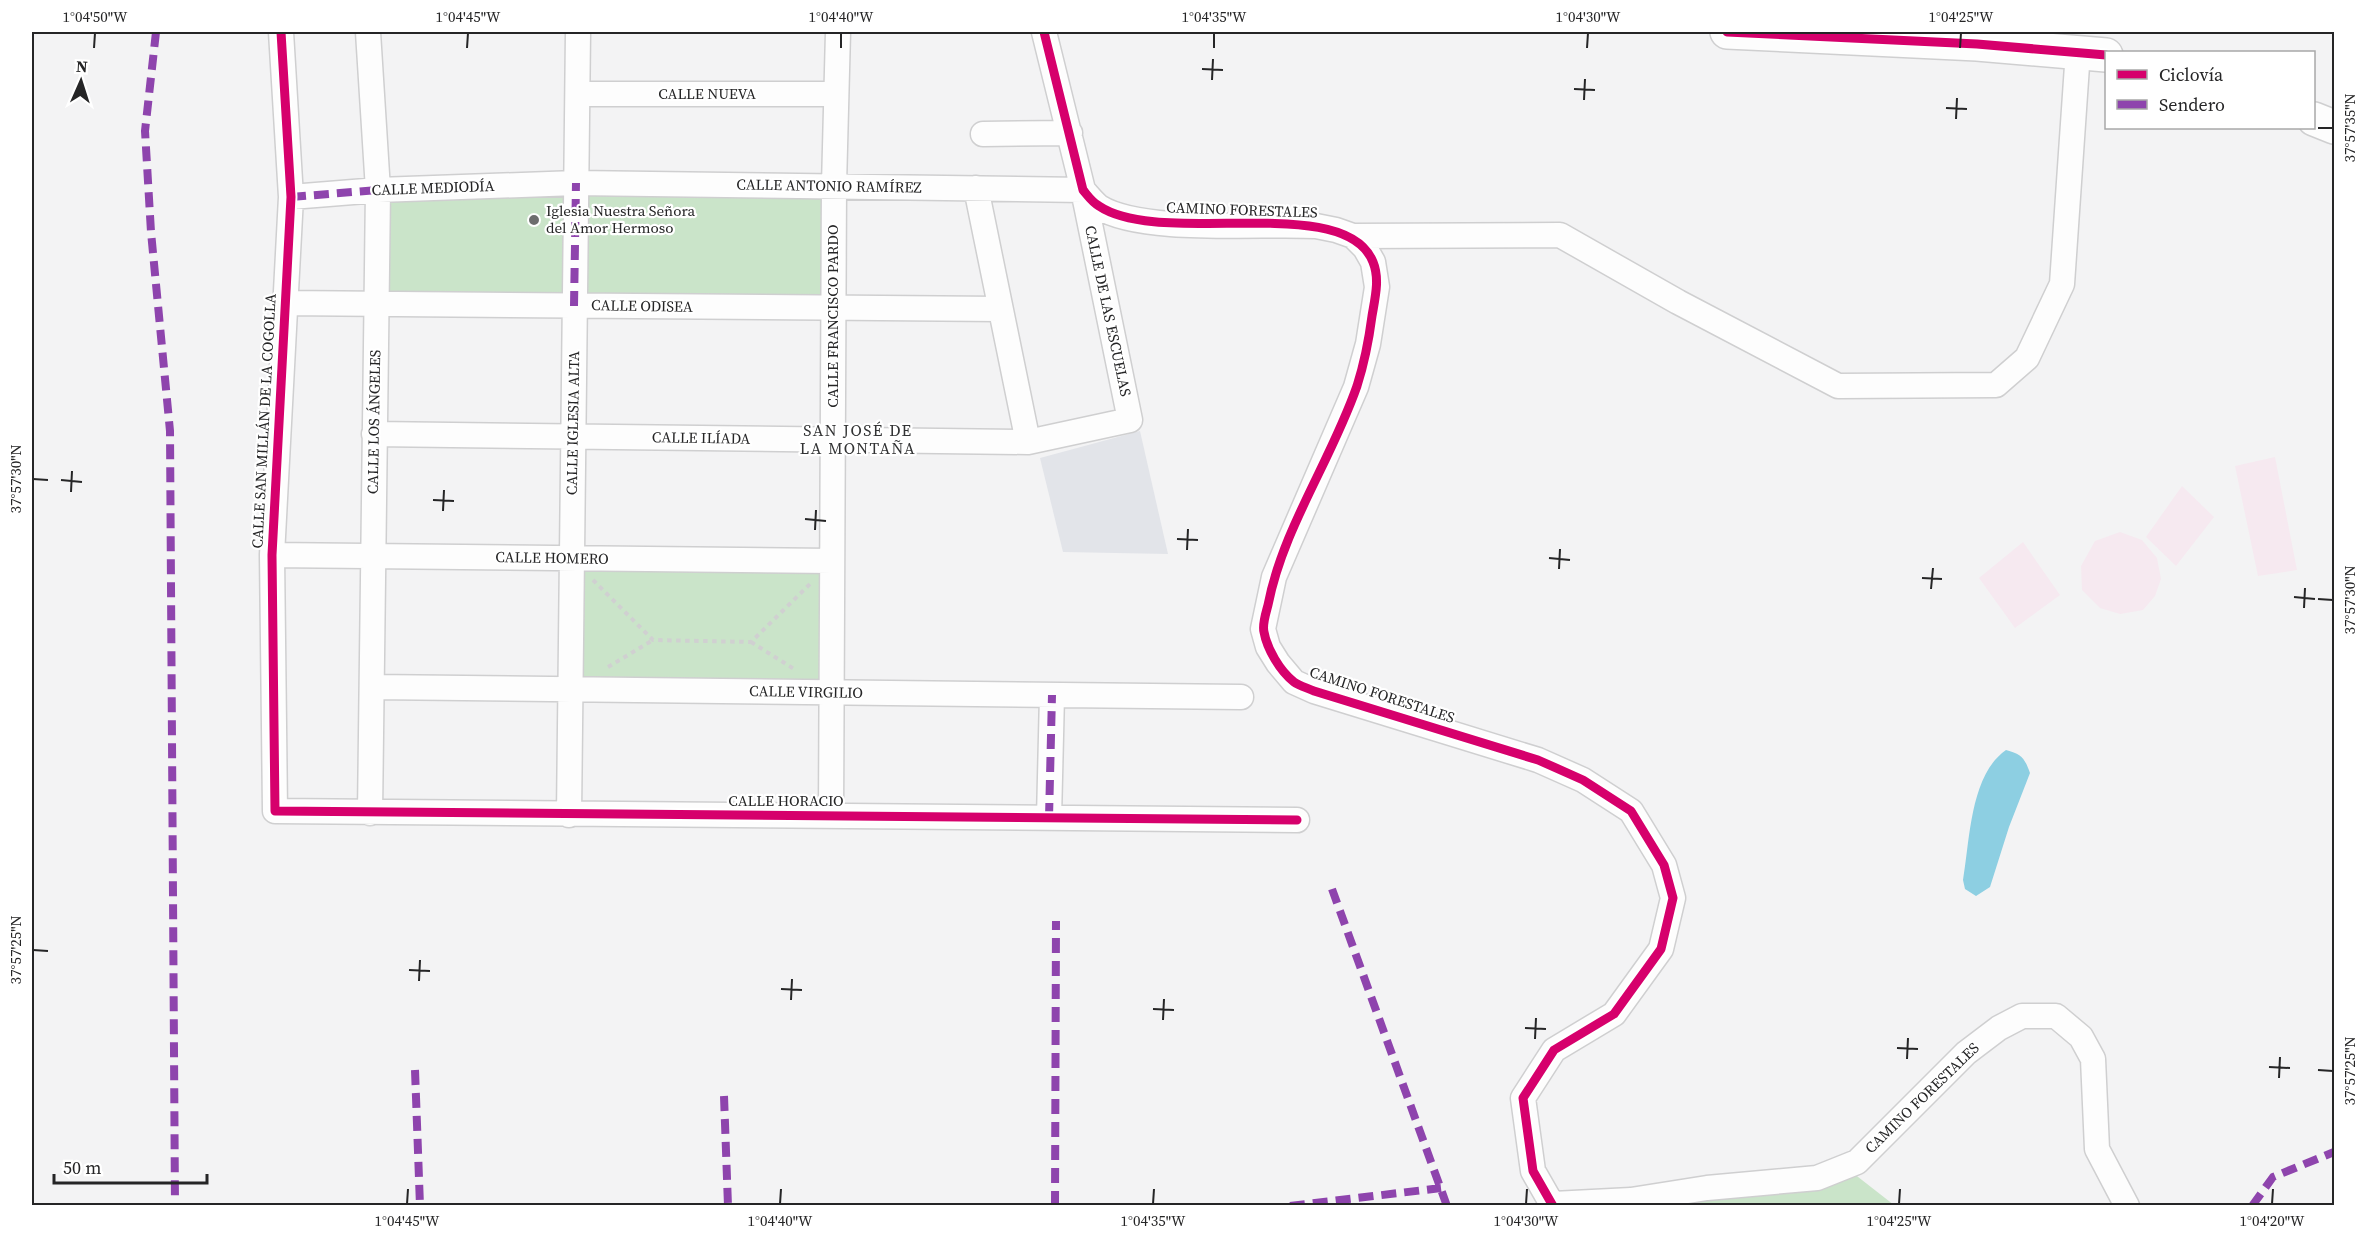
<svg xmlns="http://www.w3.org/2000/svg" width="2366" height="1237" viewBox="0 0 2366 1237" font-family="'Source Serif 4',serif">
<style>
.built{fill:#e2e4e9}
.industrial{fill:#f6e9f0}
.green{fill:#cae4c9}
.water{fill:#8dcfe2}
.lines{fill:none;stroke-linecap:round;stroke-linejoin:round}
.street-casing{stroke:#cfcfd0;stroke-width:27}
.secondary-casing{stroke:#cfcfd0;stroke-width:36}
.path{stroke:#d0d0d1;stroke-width:4;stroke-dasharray:4.5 4.5;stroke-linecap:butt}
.street{stroke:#fdfdfd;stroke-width:24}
.secondary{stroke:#fdfdfd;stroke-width:33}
.quiet{stroke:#8e44ad;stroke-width:8;stroke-dasharray:15 8;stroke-linecap:butt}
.cycleway-casing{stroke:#fff;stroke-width:13}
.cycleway{stroke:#d6006c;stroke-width:9}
.ticks{fill:none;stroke:#252526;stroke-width:2}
.poi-dot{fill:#6d6d6e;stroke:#fff;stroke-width:2}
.labels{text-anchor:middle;stroke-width:4.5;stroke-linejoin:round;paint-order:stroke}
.street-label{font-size:15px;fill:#252526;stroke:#fff}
.poi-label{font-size:15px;fill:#252526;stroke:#fff;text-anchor:start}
.neighbourhood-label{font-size:16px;letter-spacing:1.5px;fill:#323334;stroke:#fff}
.neatline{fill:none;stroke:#252526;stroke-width:2}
.ticks-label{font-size:15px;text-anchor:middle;fill:#252526}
</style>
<rect width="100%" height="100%" fill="#f3f3f4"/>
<path class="built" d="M1140 431 1168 554 1063 552 1040 458Z"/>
<path class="industrial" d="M2275 457 2297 570 2258 576 2235 466Z
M2182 486 2214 517 2176 566 2146 537Z
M2120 532 2142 540 2157 558 2161 579 2155 596 2143 610 2120 614 2100 608 2082 590 2081 566 2095 541Z
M2023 542 2060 595 2015 628 1979 578Z"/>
<path class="green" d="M834 186 833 309 375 304 378 190Z
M571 558 832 561 831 692 570 689Z
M1853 1173 1894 1205 1667 1206Z"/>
<path class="water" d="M2006 750C2022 754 2025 759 2030 773L2009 827 1990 887 1976 896 1965 889 1963 880C1970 840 1970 775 2006 750Z"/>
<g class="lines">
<defs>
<path id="street" d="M281 32 291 197 272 555 275 811 1297 820
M368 32 378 190 370 813
M578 94H836
M983 134 1070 133
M976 188 1028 442
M1083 190C1088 196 1093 202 1099 207 1142 234 1262 223 1316 226L1336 230 1353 236 1365 248 1373 262 1377 287 1368 344 1356 387 1274 577 1263 629 1268 647 1278 663 1294 682 1314 691 1538 760 1583 780 1631 811 1664 865 1673 898 1661 949 1614 1014 1554 1050 1523 1098 1533 1171 1553 1206
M291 197 378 190 576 183 1083 190
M1353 236 1560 235 1678 302 1838 386 1996 385 2027 358 2062 284 2078 51
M284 303 1000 309
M374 434 1028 442 1130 420 1083 190 1044 32
M272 555 832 561
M372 687 1241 697
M569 815 578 32
M831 816 834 186 838 32
M1049 818 1052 695
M1553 1204 1631 1200 1707 1188 1817 1178 1857 1162 1966 1053 1999 1028 2022 1016H2056L2081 1037 2093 1059 2097 1149 2127 1206"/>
<path id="secondary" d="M1727 32 1977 44 2106 55
M2314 119 2334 127"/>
</defs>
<use href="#street" class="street-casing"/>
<use href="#secondary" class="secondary-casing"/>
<path class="path" d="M593 580 653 640 751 642 810 584
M751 642 794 669
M608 667 653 640"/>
<use href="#street" class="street"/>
<use href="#secondary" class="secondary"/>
<path class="quiet" d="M156 32 145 131 151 232 170 431 175 1206
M291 197 378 190
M574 306 576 183
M1049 818 1052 695
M1332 889 1447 1206
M415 1070 420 1206
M724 1096 728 1206
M1055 1206 1056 921
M1290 1206 1441 1188
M2252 1206 2273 1177 2334 1152"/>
<defs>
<path id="cycleway" d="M281 32 291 197 272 555 275 811 1297 820
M1044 32 1083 190C1088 196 1092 202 1099 206 1161 248 1345 191 1373 262 1380 279 1375 298 1372 316 1369 339 1364 364 1357 386 1331 461 1283 528 1268 605 1266 613 1262 624 1264 632 1267 649 1280 671 1294 682 1299 686 1308 688 1314 691L1538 760 1583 780 1631 811 1664 865 1673 898 1661 949 1614 1014 1554 1050 1523 1098 1533 1171 1553 1206
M1727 32 1977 44 2106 55"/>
</defs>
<use href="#cycleway" class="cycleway-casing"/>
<use href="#cycleway" class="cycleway"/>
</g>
<path class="ticks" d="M94 48 95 33M467 48 468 33M841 48V33M1214 48V33M1587 48 1588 33M1960 48 1961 33M1202 69 1223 70M1212 80 1213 59M1574 89 1595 90M1584 100 1585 79M1946 108 1967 109M1956 119 1957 98M2318 128H2333M33 479 48 480M61 480 82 482M71 492 72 471M433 500 454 501M443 511 444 490M805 519 826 521M815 530 816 510M1177 539 1198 540M1187 550 1188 529M1549 558 1570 560M1559 569 1560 549M1922 578 1942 579M1931 589 1933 568M2294 597 2315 599M2318 599 2333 600M2304 608 2305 588M33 950 48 951M409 970 430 971M419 981 420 960M781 989 802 990M791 1000 792 979M1153 1009 1174 1010M1163 1020 1164 999M1525 1028 1546 1029M1535 1039 1536 1018M1897 1048 1918 1049M1907 1059 1908 1038M2269 1067 2290 1068M2318 1070 2333 1071M2279 1078 2280 1057M407 1204 408 1189M780 1204 781 1189M1153 1204 1154 1189M1526 1204 1527 1189M1899 1204 1900 1189M2272 1204 2273 1189"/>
<circle class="poi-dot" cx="534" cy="220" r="6"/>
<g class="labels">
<g class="street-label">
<text x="707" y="99">CALLE NUEVA</text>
<text transform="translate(829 186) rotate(1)" y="5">CALLE ANTONIO RAMÍREZ</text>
<text transform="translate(433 188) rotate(-2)" y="5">CALLE MEDIODÍA</text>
<text transform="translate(1242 210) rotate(2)" y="5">CAMINO FORESTALES</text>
<text transform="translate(642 306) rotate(1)" y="5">CALLE ODISEA</text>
<text transform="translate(1108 311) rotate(78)" y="5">CALLE DE LAS ESCUELAS</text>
<text transform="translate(833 316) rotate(-90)" y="5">CALLE FRANCISCO PARDO</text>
<text transform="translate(264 421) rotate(-87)" y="5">CALLE SAN MILLÁN DE LA COGOLLA</text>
<text transform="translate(374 422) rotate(-89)" y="5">CALLE LOS ÁNGELES</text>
<text transform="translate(573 423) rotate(-89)" y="5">CALLE IGLESIA ALTA</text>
<text transform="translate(701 438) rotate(1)" y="5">CALLE ILÍADA</text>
<text transform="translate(552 558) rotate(1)" y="5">CALLE HOMERO</text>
<text transform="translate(806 692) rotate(1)" y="5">CALLE VIRGILIO</text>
<text transform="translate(1382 695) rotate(18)" y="5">CAMINO FORESTALES</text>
<text x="786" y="806">CALLE HORACIO</text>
<text transform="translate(1922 1098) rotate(-44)" y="5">CAMINO FORESTALES</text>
</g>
<g class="poi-label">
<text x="546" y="216">Iglesia Nuestra Señora<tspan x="546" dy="17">del Amor Hermoso</tspan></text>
</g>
<g class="neighbourhood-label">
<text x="858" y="436">SAN JOSÉ DE<tspan x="858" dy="18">LA MONTAÑA</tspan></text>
</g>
</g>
<rect width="2366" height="1237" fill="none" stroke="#ffffff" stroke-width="66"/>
<rect x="2105" y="51" width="210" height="78" fill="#ffffff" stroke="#a8a8a8" stroke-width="1.5"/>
<rect x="2117" y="70" width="30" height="9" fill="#d6006c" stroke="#a8a8a8" stroke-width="1.5"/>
<text x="2159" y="81" font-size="18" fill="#252526">Ciclovía</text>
<rect x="2117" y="100" width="30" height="9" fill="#8e44ad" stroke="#a8a8a8" stroke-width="1.5"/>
<text x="2159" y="111" font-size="18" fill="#252526">Sendero</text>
<g transform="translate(81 81) rotate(3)" stroke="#ffffff" stroke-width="4.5" paint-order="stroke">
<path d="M0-4.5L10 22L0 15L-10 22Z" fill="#252526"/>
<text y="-9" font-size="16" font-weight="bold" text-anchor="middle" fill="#252526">N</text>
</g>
<path d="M54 1174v9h153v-9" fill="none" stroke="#252526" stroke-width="3"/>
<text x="63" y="1174" font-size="18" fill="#252526" stroke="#ffffff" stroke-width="4.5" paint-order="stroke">50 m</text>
<rect x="33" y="33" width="2300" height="1171" class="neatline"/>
<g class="ticks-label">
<text x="95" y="22">1°04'50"W</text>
<text x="468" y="22">1°04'45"W</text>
<text x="841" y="22">1°04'40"W</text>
<text x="1214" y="22">1°04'35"W</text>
<text x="1588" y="22">1°04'30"W</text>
<text x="1961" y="22">1°04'25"W</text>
<text transform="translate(2350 128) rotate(-90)" y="5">37°57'35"N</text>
<text transform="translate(16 479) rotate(-90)" y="5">37°57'30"N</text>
<text transform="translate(2350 600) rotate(-90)" y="5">37°57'30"N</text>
<text transform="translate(16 950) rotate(-90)" y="5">37°57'25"N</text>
<text transform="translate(2350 1071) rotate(-90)" y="5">37°57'25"N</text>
<text x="407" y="1226">1°04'45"W</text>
<text x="780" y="1226">1°04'40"W</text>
<text x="1153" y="1226">1°04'35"W</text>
<text x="1526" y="1226">1°04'30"W</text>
<text x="1899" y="1226">1°04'25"W</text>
<text x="2272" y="1226">1°04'20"W</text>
</g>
</svg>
